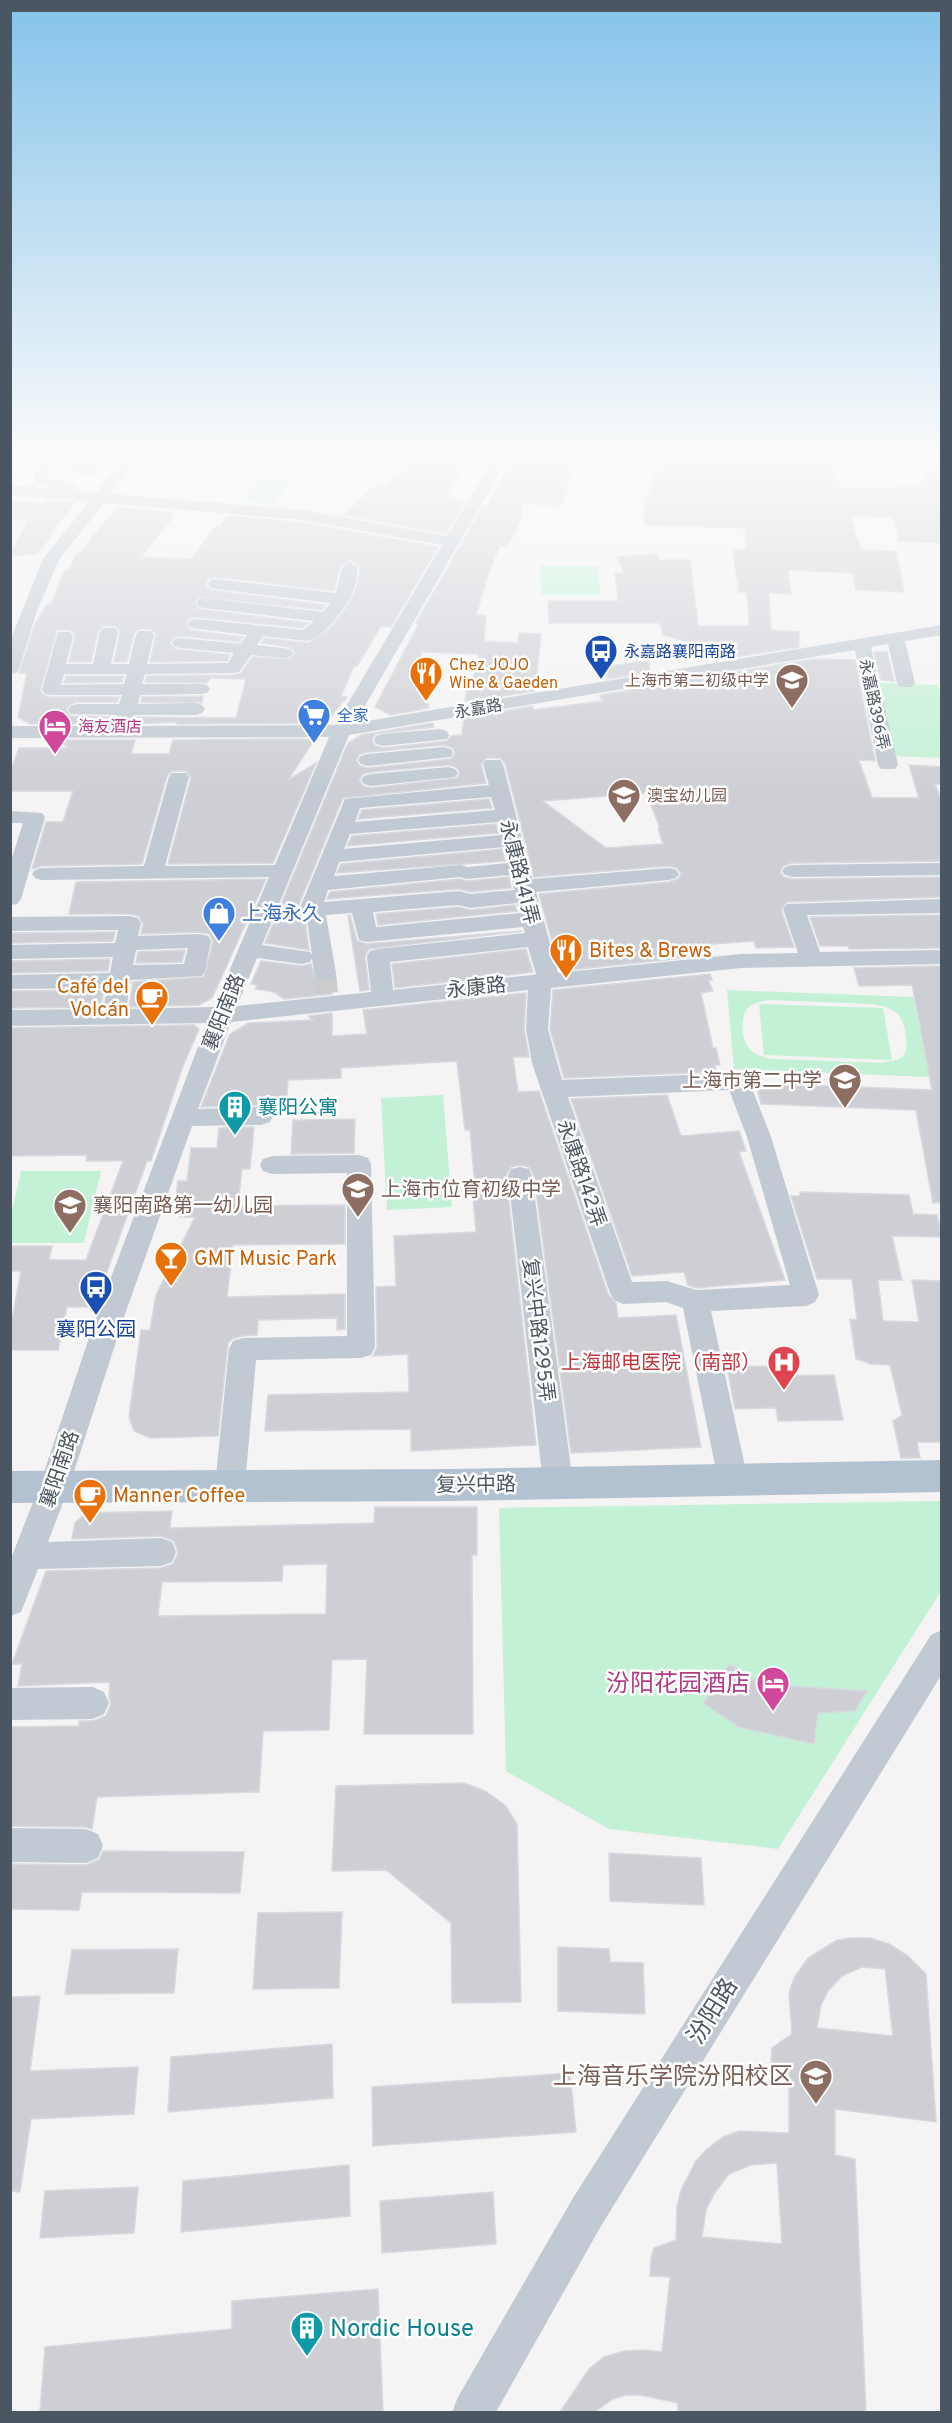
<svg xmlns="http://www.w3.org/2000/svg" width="952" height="2423" viewBox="0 0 952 2423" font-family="Overpass,'Noto Sans SC',sans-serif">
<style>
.green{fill:#c3f1d5;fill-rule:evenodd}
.building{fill:#cdcfd5;stroke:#d7d9de;stroke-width:1.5;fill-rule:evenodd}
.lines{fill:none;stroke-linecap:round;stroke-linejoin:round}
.minor-tunnel{stroke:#caccce;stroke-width:22;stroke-dasharray:22 11;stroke-linecap:butt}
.minor{fill:#c1cad2;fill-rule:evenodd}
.major{fill:#b3c2d1;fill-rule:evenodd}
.labels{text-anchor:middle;stroke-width:5;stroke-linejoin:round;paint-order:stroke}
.far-transit-label{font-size:16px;fill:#164399;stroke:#fff;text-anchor:start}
.far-food-label{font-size:16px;fill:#c56008;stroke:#fff;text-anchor:start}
.far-education-label{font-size:16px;fill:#785e54;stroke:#fff;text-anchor:end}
.far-street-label{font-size:16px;fill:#4a5661;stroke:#fff}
.far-shop-label{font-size:16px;fill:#366cbe;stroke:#fff;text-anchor:start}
.far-hotel-label{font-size:16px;fill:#b23c85;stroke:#fff;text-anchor:start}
.street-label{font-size:20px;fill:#4a5661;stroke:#fff}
.shop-label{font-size:20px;fill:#366cbe;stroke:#fff;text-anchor:start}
.food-label{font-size:20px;fill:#c56008;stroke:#fff;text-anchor:start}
.education-label{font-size:20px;fill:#785e54;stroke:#fff;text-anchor:start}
.culture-label{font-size:20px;fill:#0d838f;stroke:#fff;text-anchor:start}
.transit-label{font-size:20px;fill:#164399;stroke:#fff}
.health-label{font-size:20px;fill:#be3a42;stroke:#fff;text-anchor:end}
.near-hotel-label{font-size:24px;fill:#b23c85;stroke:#fff;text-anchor:end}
.near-street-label{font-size:24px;fill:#4a5661;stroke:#fff}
.near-education-label{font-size:24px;fill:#785e54;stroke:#fff;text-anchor:end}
.near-culture-label{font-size:24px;fill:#0d838f;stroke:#fff;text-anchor:start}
</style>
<rect width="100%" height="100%" fill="#f5f3f3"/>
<path class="green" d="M263 474 294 477 274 504 244 501Z
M540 566H598L601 595H541Z
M877 683 938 685 942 700 941 758 892 756Z
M727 990 913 997 929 1077 734 1069ZM771 1000 870 1004C878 1005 890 1007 897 1013 902 1017 903 1024 905 1030 909 1056 906 1060 880 1063L772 1059C763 1057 754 1055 748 1047 741 1038 740 1014 749 1007 755 1002 763 1001 771 1000Z
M759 1004 883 1008 892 1060 764 1055Z
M443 1095 452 1207 387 1210 381 1098Z
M21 1171H101L84 1243H11V1215Z
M941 1501V1591L778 1849 609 1829 506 1771 499 1508Z"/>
<path class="building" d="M50 453H110L97 461 111 465 90 477 51 465Z
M413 453H472L445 498 465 502 446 534 344 515 376 484 387 486Z
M513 453 580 458 572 471 563 505 523 504 519 524 507 546H500L490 569 476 615H486L484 641 518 643 519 633 541 634 535 691 465 702 467 687 471 688 479 654 421 652 417 685H424L429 708 390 715 375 707 418 625 416 623 483 506H488Z
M662 453H826L841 488 923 487 921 481H925L922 465 942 466V543L899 541 893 517 850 516 861 550 896 551 904 592 856 590 853 573 788 570 791 594 769 593 771 630 799 632V647L735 657 737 643H692L663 635 660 623H549L548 601H618L615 573H624L617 557 657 554 659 560H690L698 626H749L747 592H739L733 550 746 549 745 528 645 525V497H648Z
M48 500 76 502 49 535H52L38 553 15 556 11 554 27 521 10 518V501L44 505Z
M117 507 173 513 171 516 173 517 141 557 191 559 216 526 219 527 227 516 305 523 438 547 391 627 381 626 358 665 353 668 341 696 347 697 326 723 177 724V722L136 724 137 717 236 718 246 679 211 678 207 683 145 682 147 676 233 675 241 673 252 657 290 659 295 653 290 647 261 643 264 638 308 643 330 628 344 611 357 587 360 567 351 560 340 566 334 591 216 577 208 579 206 585 210 590 326 605 322 610 199 597 195 602 199 609 308 623 302 628 197 617 191 618 186 623 191 630 243 637 240 642 181 636 173 638 170 643 175 649 230 655 227 661 150 662 156 634 151 629H139L134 634 127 662H114L120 631 115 626H103L98 632 91 662H69L75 635 70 630H57L40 691 45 696 51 697H119L117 702H76L69 705 66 710 71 716 114 717 112 724H30L18 717 27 673H19L35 624 47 604H51L65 570H70L75 555H78Z
M874 652H887L894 681 881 680Z
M813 659 855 660 875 761 859 760 872 798H919L909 765 942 767V784H935L942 802V861L792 863 783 866 780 872 784 877 792 879 942 877V897L787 902 781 910 794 947 756 948 754 941 698 945 702 956 560 971 539 894 669 882 678 879 681 873 677 868 669 866 534 877 505 763 500 758H486L481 765 486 783 343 798 297 909 301 916 305 918 309 950 265 943 348 743 361 735 433 723 434 727 375 734 372 741 375 746 383 748 447 741 451 736 462 735 464 718 533 706V710L602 701 600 695ZM444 745 453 748 455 754 451 759 368 768 360 766 356 760 360 754 368 752ZM448 765 456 767 460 772 457 778 371 788 363 786 359 780 363 774 371 772ZM646 793 660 828H658L663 844 606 848 543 801Z
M649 660 650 672 607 679 606 667Z
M66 676H124L122 682 64 683Z
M203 696 202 703 141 702 142 697Z
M315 739 288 780 316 763 273 863 168 864 191 778 186 771H172L167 776 142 864 42 866 32 869 46 822H63L73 791H10V772L19 748H70L56 740H135L131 754H169L173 740Z
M489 799 492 808 358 819 362 810Z
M496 824 498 833 347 846 352 836Z
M502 849 505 861 337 873 341 864Z
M509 877 511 888 470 892 459 889 327 899 330 892 460 879 467 881Z
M266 879 212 998 199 1005 129 1007 133 982 204 977 213 941 209 934 200 932 141 934 143 924 139 916 130 914H69L76 882Z
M515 905 517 911 378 925 376 914 459 907 470 910Z
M350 915 357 941 366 944 522 931 369 949 365 956 369 990 360 991 348 916Z
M942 915V948L849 949 848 946H820L810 917Z
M115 932 113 941 10 943V933Z
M526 949 533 972 395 988 392 964Z
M185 950 182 962 136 963 138 952Z
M110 959 108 971 10 973V961Z
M261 961 302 966 311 964 315 979 324 982 332 981V994L284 999 274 992 255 989 257 985 251 984Z
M942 966V1202L933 1203 916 1110 761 1104 756 1083 932 1090 912 985 859 986 854 968Z
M710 974 712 980H708L713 991 701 993 713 1048H716L720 1065H715L716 1072 564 1078 550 1029 553 990Z
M104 990 101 1007 10 1008V991Z
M526 993 524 1029 529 1057H513L518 1092 539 1091 608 1294 616 1303 618 1318 676 1315 701 1447 571 1453 534 1176 529 1167 520 1165 511 1167 506 1176 536 1445 411 1451V1429L265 1431 268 1395 409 1392 408 1354 373 1356 377 1347 376 1287 396 1286 394 1236 476 1232 472 1187 475 1186 470 1130H465L457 1061 341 1068V1078L288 1080 286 1108 272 1109 261 1105 201 1107 230 1034 249 1023 313 1020 308 1016 332 1013V1036L367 1034 363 1010Z
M194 1025 199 1029 183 1066 151 1161H147L104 1280H97L93 1307H67L58 1350H10V1314H13L21 1271H10V1246H52L49 1260H86L123 1161H86L87 1155 10 1156V1028Z
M667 1095 681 1136 739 1131 746 1151 739 1152 785 1280 696 1288 688 1285 684 1272 632 1276 571 1099Z
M355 1119 354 1153 291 1154 293 1120Z
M254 1127 250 1169H242L238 1206 345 1205V1244L233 1245 227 1297 345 1294V1329L337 1330V1318L258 1320 257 1335 242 1336 232 1339 228 1343 218 1436 150 1438 134 1431 129 1417 141 1330H150L156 1295 195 1217H180L182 1204H175L178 1181H187L191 1148H217L219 1128Z
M800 1192 909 1195 913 1214 937 1215 942 1237 892 1236 902 1280H878L883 1321 919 1322 912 1280 942 1281V1442H917L920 1458H901L893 1421 902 1415 890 1365 871 1364 856 1359 850 1319 857 1320 852 1279H817L791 1196H800Z
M770 1366 772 1376 834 1375 843 1420 778 1421 776 1408 735 1409 727 1367Z
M375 1507H477V1555H472L473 1734H364L367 1659 332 1660 329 1730 263 1731 259 1792 97 1797 92 1829 86 1827 10 1826V1727L79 1726V1721H93L106 1716 111 1704 109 1697 110 1682 18 1686 22 1664H12L46 1571 161 1568 173 1564 178 1553 174 1541 161 1536 72 1539 75 1523 86 1513 172 1511 170 1528 374 1523ZM327 1564 326 1614 158 1616 162 1582 282 1581 283 1565Z
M729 1664 760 1684 867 1691 855 1711 818 1713 814 1744 739 1727 703 1703Z
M464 1783 485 1791 505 1805 517 1824 521 2002 452 2003 451 1923 386 1870 332 1871 336 1786Z
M103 1851 244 1852 240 1893 82 1892 79 1910 10 1909V1864L86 1865 99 1860Z
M609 1853 701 1858 704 1905 610 1901Z
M342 1912 339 1988 253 1989 258 1913Z
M851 1938H870L889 1944 907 1955 926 1974 936 2122 835 2109V2155L855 2159 866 2412H678V2403L640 2395H626L613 2399 595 2412H560L589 2369 604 2357 624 2351 643 2350 662 2352 670 2277 650 2276 651 2258 654 2248 676 2240 677 2206 681 2190 696 2161 707 2149 723 2137 739 2131 789 2133V2066L771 2064 772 2048 792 2034 789 1993 794 1978 808 1958 837 1940ZM862 1967 885 1969 893 2036 817 2028 821 2005 828 1991 842 1976ZM777 2163 782 2244 702 2237 706 2210 714 2194 729 2174 751 2165Z
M558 1947 609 1949 610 1962 643 1963 645 2014 558 2011Z
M178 1949 174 1993 65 1994 72 1950Z
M40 1996 30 2071 138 2067 134 2114 31 2119 20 2192 10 2191V1997Z
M332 2044 333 2098 168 2112 171 2057Z
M570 2073 576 2132 373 2146 372 2087Z
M349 2165 350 2216 181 2232 183 2181Z
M138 2187 134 2233 40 2238 45 2191Z
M493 2192 496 2244 382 2253 380 2201Z
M378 2289 383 2412H40L45 2347 232 2329V2301Z"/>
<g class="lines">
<path class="minor-tunnel" d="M325 973 327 993"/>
<path class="minor" d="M10 453H18L10 458Z
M34 453H48L49 478 74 483 77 486 69 490 96 493 127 453H142L110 494 303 510 447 536 497 453H511L355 723 942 625V635L905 641 915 683 912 687H900L897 683 888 644 871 647 898 765 895 769H881L878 765 855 650 349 735 262 945 310 952 312 955 307 919 309 916 303 915 299 910 345 799 489 785 483 764 486 760H500L503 764 532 879 669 868 676 870 679 874 676 878 669 880 536 892 558 973 741 954 798 953 783 909 787 904 942 899V913L807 915 820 952 942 950V964L741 968 551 988 548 1029 562 1080 737 1073 745 1075 749 1081 771 1137 819 1295 815 1302 806 1306 711 1311 748 1480 743 1489 733 1493 723 1489 718 1480 683 1308 666 1302 623 1304 614 1300 610 1293 532 1063 526 1029 528 990 231 1022 198 1109 261 1107 270 1110 273 1116 270 1122 261 1125 192 1126 124 1317 69 1487 48 1542 161 1538 172 1542 176 1552 172 1562 161 1566 38 1569 21 1612 10 1616V1561L39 1487 96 1317 207 1023 10 1026V1010L103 1009 107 988 10 989V975L110 973 113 957 10 959V945L115 943 118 930 10 931V917L130 916 138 918 141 923 138 936 200 934 208 936 211 941 205 971 202 976 131 980 126 1009 214 1007 269 877 42 880 35 878 32 874 35 870 42 868 144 866 169 777 172 773H186L189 777 165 866 275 865 329 737 10 738V726H114L117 715 71 714 68 710 71 706 77 704H119L122 695H51L45 694 42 690 58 632H70L73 636 66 664H93L100 632 103 628H115L118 632 111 664H129L136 635 139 631H151L154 635 147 664 228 663 234 653 181 648 175 647 172 643 175 639 181 638 241 644 247 635 191 628 188 624 191 620 197 619 303 630 314 621 205 608 199 607 197 603 199 599 205 598 323 612 330 603 216 589 210 588 208 584 210 580 216 579 336 593 342 567 350 562 358 567C357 573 357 580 355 586 350 604 325 637 307 641L263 636 257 645 290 649 293 653 290 657 284 658 251 655 239 672 233 673 145 674 142 684H201L207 685 210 689 207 693 201 694 140 695 138 704 196 703 202 705 205 709 202 713 196 715H135L133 726 335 725 442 545 303 520 104 503 59 560 37 611 19 669 16 673 10 674V641L43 559 89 501 10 495V485L53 489 37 484 34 481ZM64 674H127L124 684 61 685ZM491 797 495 810 355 822 360 808ZM498 822 501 835 344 849 350 834ZM504 847 508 863 468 867 461 865 334 876 339 862ZM511 875 514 890 470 894 459 891 324 902 328 890 460 877 467 879ZM517 903 520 913 376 927 373 912 459 905 470 908ZM352 913 359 940 367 942 523 927 525 933 378 949 370 951 367 956 371 992 237 1006 257 958 302 964 310 962 312 958 314 973 317 978 325 980 333 978 336 973 326 915ZM528 947 536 974 532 975 393 990 390 962ZM188 948 184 964 133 965 136 950ZM729 1090 747 1137 790 1285 696 1290 667 1281 632 1282 568 1097Z
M440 729 447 731 449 735 447 739 383 746 376 744 374 740 376 736 383 734Z
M444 747 451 749 453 753 451 757 368 766 361 764 358 760 361 756 368 754Z
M448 767 455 769 458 773 455 777 371 786 364 784 361 780 364 776 371 774Z
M10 811 42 813 45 817 21 899 17 904 10 905V864L23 823H10Z
M942 863V875L792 877 785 875 782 871 785 867 792 865Z
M359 1155 368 1158 371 1164 375 1347 371 1355 361 1358 256 1360 245 1485 240 1494 230 1498 220 1494 215 1485 229 1349 233 1341 243 1338 347 1336V1173L272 1174 263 1171 260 1165 263 1159 272 1156Z
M520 1167 529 1169 532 1176 573 1483 568 1492 558 1496 548 1492 543 1483 508 1176 511 1169Z
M942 1630V1674L601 2226 496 2412H452L458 2397 573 2198 931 1635Z
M93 1687 104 1692 109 1703 104 1714 93 1719 10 1720V1688Z
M10 1828 86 1829 98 1834 103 1846 98 1858 86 1863 10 1862Z"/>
<path class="major" d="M942 1460V1492L450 1501 10 1503V1471L450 1469Z"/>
</g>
<linearGradient id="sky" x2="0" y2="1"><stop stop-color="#85c3ea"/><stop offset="0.57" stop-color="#fafafa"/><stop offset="1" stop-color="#fafafa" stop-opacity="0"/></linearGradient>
<rect width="952" height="792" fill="url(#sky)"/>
<defs>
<symbol id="bus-pin" viewBox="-11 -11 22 30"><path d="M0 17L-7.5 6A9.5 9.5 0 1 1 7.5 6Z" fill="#1a4fb4" stroke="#fff"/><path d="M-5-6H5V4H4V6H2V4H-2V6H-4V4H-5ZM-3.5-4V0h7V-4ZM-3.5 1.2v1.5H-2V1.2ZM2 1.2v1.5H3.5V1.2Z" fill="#fff"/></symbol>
<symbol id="restaurant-pin" viewBox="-11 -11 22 30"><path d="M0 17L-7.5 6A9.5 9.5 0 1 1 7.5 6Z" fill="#e8710a" stroke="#fff"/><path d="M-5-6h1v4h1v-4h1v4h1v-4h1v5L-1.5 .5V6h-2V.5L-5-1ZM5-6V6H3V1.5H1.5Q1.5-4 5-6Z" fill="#fff"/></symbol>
<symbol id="school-pin" viewBox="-11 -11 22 30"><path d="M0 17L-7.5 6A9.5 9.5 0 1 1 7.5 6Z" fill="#8d6e63" stroke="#fff"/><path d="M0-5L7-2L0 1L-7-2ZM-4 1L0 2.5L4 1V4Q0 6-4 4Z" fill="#fff"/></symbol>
<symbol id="supermarket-pin" viewBox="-11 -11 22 30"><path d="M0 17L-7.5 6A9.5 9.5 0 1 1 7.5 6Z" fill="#3f7fe0" stroke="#fff"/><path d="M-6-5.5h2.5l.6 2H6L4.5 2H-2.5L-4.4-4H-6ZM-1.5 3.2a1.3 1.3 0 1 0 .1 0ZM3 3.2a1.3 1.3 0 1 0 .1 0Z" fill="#fff"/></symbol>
<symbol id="hotel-pin" viewBox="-11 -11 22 30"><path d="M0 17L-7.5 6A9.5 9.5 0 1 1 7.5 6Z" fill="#d1479c" stroke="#fff"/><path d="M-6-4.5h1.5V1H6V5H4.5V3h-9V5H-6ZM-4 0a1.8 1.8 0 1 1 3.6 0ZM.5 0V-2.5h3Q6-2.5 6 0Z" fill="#fff"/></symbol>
<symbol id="shop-pin" viewBox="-11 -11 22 30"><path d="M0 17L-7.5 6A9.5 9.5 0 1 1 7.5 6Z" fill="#3f7fe0" stroke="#fff"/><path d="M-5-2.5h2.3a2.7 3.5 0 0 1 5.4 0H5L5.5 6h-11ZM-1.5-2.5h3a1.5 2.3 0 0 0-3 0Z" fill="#fff"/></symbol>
<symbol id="cafe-pin" viewBox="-11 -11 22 30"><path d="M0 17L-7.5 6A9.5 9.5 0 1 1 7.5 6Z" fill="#e8710a" stroke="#fff"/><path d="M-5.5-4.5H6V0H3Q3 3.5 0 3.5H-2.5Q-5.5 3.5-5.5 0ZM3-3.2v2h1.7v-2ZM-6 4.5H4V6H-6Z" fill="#fff"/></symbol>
<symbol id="building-pin" viewBox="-11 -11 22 30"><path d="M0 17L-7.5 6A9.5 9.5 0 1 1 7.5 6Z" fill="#0f9aa8" stroke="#fff"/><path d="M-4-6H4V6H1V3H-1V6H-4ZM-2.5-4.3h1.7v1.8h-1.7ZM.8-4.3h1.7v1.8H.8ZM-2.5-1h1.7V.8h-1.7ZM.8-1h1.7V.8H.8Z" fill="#fff"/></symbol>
<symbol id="bar-pin" viewBox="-11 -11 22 30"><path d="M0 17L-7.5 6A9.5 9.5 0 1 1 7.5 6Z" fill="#e8710a" stroke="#fff"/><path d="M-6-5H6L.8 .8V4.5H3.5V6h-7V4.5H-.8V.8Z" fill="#fff"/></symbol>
<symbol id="hospital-pin" viewBox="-11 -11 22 30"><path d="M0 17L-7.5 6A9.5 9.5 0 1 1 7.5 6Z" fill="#e0444e" stroke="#fff"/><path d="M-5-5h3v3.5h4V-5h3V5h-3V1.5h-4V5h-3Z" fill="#fff"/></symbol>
<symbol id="university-pin" viewBox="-11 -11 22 30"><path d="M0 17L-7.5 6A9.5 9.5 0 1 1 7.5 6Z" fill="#8d6e63" stroke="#fff"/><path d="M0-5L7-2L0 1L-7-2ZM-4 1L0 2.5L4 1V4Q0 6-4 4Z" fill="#fff"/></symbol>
</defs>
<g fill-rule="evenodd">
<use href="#bus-pin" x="582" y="632" width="38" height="52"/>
<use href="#restaurant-pin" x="407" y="654" width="38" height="52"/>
<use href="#school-pin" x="773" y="661" width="38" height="52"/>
<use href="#supermarket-pin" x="295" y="696" width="38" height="52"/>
<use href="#hotel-pin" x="36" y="707" width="38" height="52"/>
<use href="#school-pin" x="605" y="776" width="38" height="52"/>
<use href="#shop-pin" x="200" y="894" width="38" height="52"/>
<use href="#restaurant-pin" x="547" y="931" width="38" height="52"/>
<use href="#cafe-pin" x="133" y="978" width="38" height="52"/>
<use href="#school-pin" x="826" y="1061" width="38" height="52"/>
<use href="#building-pin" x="216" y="1088" width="38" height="52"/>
<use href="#school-pin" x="339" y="1170" width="38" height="52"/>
<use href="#school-pin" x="51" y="1186" width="38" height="52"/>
<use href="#bar-pin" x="152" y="1239" width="38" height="52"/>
<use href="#bus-pin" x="77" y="1268" width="38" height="52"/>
<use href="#hospital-pin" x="765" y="1343" width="38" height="52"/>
<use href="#cafe-pin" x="71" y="1476" width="38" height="52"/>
<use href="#hotel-pin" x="754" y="1664" width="38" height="52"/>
<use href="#university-pin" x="797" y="2057" width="38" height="52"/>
<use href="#building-pin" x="288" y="2309" width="38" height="52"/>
</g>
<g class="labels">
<g class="far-transit-label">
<text x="624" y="657">永嘉路襄阳南路</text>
</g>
<g class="far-food-label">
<text x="449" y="670">Chez JOJO<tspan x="449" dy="18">Wine &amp; Gaeden</tspan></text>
</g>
<g class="far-education-label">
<text x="769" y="686">上海市第二初级中学</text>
<text x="647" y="801" text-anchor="start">澳宝幼儿园</text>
</g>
<g class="far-street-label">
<text transform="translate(875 704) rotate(78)" y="6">永嘉路396弄</text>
<text transform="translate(478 708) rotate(-10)" y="6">永嘉路</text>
</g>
<g class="far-shop-label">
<text x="337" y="721">全家</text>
</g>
<g class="far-hotel-label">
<text x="78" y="732">海友酒店</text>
</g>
<g class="street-label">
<text transform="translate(520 872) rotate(76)" y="7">永康路141弄</text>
<text transform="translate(476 987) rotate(-6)" y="7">永康路</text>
<text transform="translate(223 1012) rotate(-68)" y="7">襄阳南路</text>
<text transform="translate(582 1173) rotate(71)" y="7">永康路142弄</text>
<text transform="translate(539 1330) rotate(83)" y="7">复兴中路1295弄</text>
<text transform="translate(59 1469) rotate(-71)" y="7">襄阳南路</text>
<text transform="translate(476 1484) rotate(-1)" y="7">复兴中路</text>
</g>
<g class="shop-label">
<text x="242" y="920">上海永久</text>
</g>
<g class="food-label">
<text x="589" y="957">Bites &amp; Brews</text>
<text x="129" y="993" text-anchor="end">Café del<tspan x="129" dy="23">Volcán</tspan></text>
<text x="194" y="1265">GMT Music Park</text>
<text x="113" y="1502">Manner Coffee</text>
</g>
<g class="education-label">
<text x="822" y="1087" text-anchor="end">上海市第二中学</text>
<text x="381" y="1196">上海市位育初级中学</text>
<text x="93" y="1212">襄阳南路第一幼儿园</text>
</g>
<g class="culture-label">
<text x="258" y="1114">襄阳公寓</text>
</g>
<g class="transit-label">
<text x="96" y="1336">襄阳公园</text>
</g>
<g class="health-label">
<text x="761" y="1369">上海邮电医院（南部）</text>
</g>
<g class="near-hotel-label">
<text x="750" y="1691">汾阳花园酒店</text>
</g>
<g class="near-street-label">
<text transform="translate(712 2011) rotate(-58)" y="8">汾阳路</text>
</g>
<g class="near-education-label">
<text x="793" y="2084">上海音乐学院汾阳校区</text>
</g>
<g class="near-culture-label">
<text x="330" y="2336">Nordic House</text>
</g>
</g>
<rect width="952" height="2423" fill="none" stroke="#4a5661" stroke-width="24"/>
</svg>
